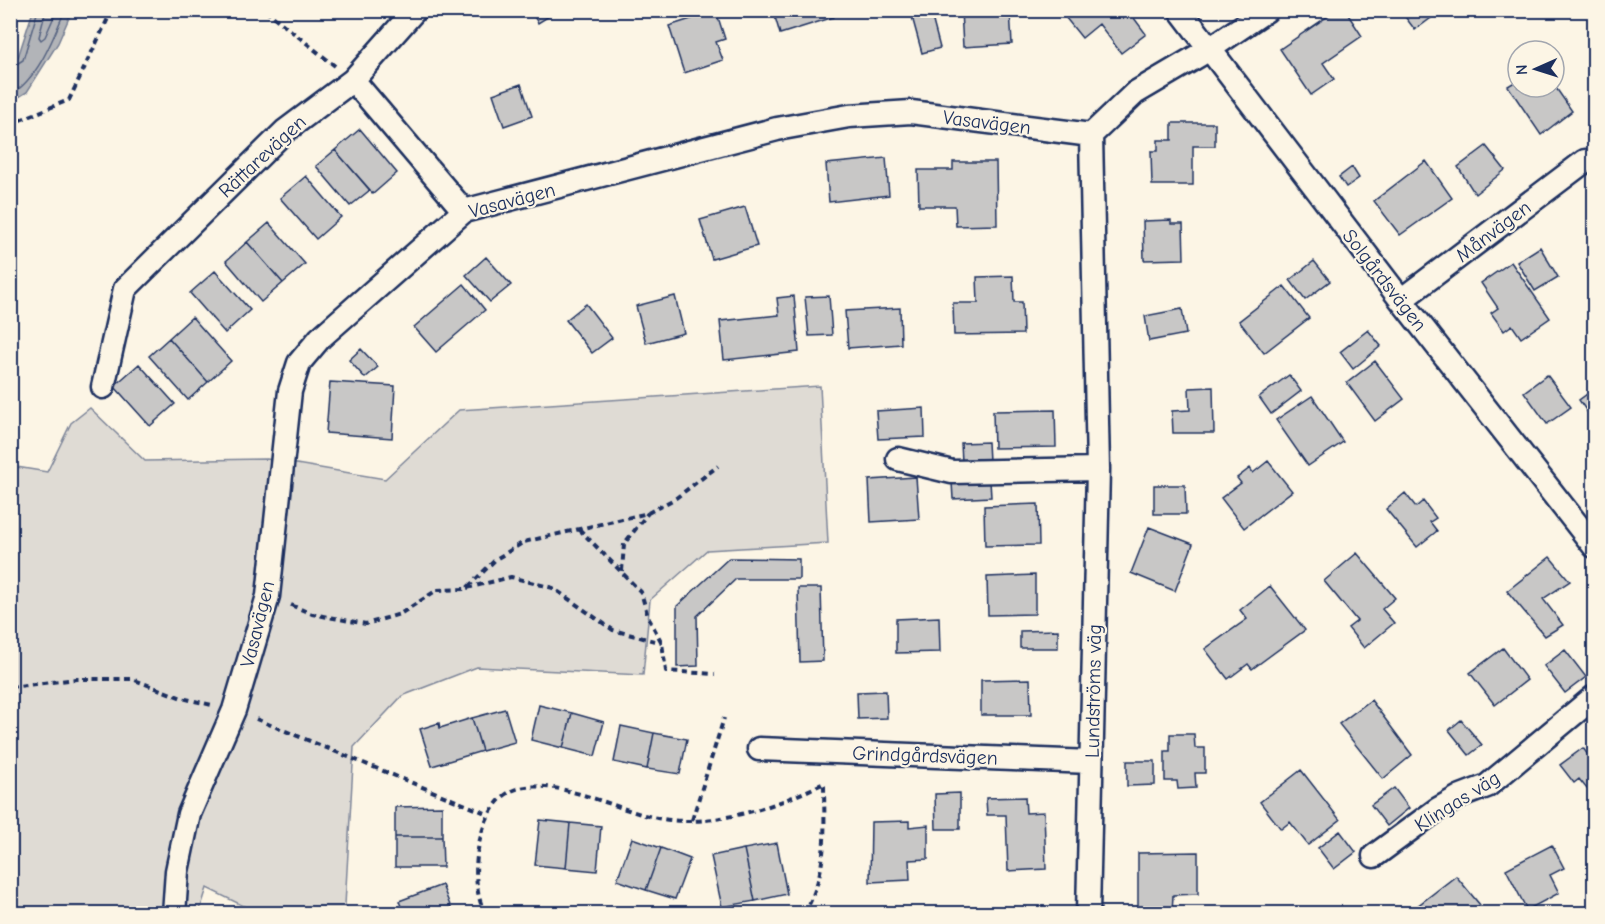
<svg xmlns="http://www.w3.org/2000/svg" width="1605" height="924" viewBox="0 0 1605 924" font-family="'Comic Neue',sans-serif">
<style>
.green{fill:#dfdbd4;stroke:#7d8599;stroke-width:1.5}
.water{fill:#b2b4b8;stroke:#767f94;stroke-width:1.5}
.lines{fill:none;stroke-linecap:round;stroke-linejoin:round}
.shore{stroke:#576482;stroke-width:1.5}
.building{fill:#c8c7c6;stroke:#1b2f5e;stroke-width:1.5}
.street-casing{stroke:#1b2f5e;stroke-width:27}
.path{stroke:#1b2f5e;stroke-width:4;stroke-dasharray:6 4.5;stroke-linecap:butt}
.street{stroke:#fcf5e5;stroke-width:22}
.labels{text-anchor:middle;stroke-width:4.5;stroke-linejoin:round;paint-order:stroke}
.street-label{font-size:20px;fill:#1b2f5e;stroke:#fcf5e5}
</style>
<rect width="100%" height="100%" fill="#fcf5e5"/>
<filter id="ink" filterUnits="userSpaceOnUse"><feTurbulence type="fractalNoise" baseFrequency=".0167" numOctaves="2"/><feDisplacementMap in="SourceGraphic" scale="12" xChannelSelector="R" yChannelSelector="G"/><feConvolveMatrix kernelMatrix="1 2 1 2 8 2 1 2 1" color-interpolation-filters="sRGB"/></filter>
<g filter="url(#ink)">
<path class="green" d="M820 386 828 543 707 550 650 600 643 675 477 667 402 696 354 747 345 905 350 913H258L207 888 199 913H11L10 466 47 472 71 423 90 408 145 461 267 459 385 479 459 410Z"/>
<path class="water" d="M33 11H72L58 43 27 92 11 102V64L18 57Z"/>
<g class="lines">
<path class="shore" d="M46 10 39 37 41 40 45 37 57 10
M10 68 23 60 38 10
M10 95C38 79 53 39 65 10"/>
</g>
<path class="building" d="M530 10H559L538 23Z
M773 10H832L834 17 780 34Z
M920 10H930L940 48 922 53 911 13Z
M961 10H1010L1012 44 963 47Z
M1128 10 1146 34 1121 53 1099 24 1082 38 1061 12Z
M1337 10H1345L1362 36 1323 63 1334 79 1311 95 1280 49Z
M1400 10H1432L1435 15 1415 30Z
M716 11 725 39 716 42 723 60 684 73 669 26Z
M1518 80V87L1554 85 1572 111 1541 135 1508 86Z
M521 84 532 116 504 126 493 94Z
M1172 123H1215V146H1193V185H1152L1151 151H1158V140H1172Z
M360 129 397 173 373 194 335 150Z
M1486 146 1505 170 1475 194 1458 167Z
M335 150 370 190 350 206 316 166Z
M886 158 889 195 829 202 826 164Z
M1426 161 1452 198 1400 235 1374 201Z
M953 162H996L997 225 956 226 955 206H919L918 170H953Z
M1352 167 1359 178 1346 187 1339 177Z
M306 176 341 217 316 239 280 198Z
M745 207 757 246 712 259 700 220Z
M1171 220V224H1183L1184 259 1144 260 1143 221Z
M269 223 305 264 283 283 247 242Z
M247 242 283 283 261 302 226 261Z
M1540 247 1558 277 1535 291 1517 262Z
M486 257 511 285 490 302 466 275Z
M1314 261 1330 281 1305 300 1290 280Z
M1511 262 1550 318 1521 338 1512 325 1504 331 1491 313 1498 308 1481 283Z
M215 271 250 310 225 333 190 293Z
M1013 276 1014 302H1022L1023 334 954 335 953 303H978L977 277Z
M464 284 485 310 436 352 414 327Z
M1284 286 1309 318 1264 353 1239 321Z
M675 296 684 333 646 343 636 306Z
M794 296 799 352 724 360 720 321 779 315 777 298Z
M829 296 832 335 809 336 805 297Z
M586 304 612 338 592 353 566 320Z
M900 308 901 344 848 348 845 311Z
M1182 309 1186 334 1149 341 1145 316Z
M192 317 231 361 208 382 169 338Z
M1368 330 1381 346 1353 369 1340 352Z
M169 338 208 382 188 400 149 356Z
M361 349 378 367 365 378 349 360Z
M1375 361 1404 399 1375 421 1347 383Z
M139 364 175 404 150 426 114 386Z
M1289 375 1301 391 1271 414 1259 397Z
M1547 375 1571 407 1547 424 1524 392Z
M330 382 395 386 392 438 326 433Z
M1213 387 1214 433H1173L1172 411 1190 410 1189 388Z
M1594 389V422L1579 400Z
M1312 396 1343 442 1308 466 1276 420Z
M924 408 925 437 878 439 876 411Z
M1055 410 1056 447 994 448 993 411Z
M988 442 989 461 962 462 961 443Z
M1268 461 1292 491 1244 528 1221 498 1241 483 1237 478 1250 468 1253 473Z
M916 477 919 519 871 522 869 480Z
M990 481 991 497 953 499 952 482Z
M1154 485H1185L1186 514H1154Z
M1405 493 1416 507 1423 501 1436 518 1430 522 1437 531 1417 547 1386 509Z
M1038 504 1039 545 985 546 984 506Z
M1149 527 1193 544 1175 591 1131 573Z
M1357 553 1395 598 1382 609 1394 623 1364 648 1348 628 1357 621 1324 581Z
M1550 557 1570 581 1543 599 1563 625 1545 636 1507 591Z
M729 558 799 559V579H736L697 616 698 666 677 667V606Z
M1035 575V614L988 615 987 577Z
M1270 586 1305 630 1252 669 1248 664 1228 679 1205 649 1247 619 1240 610Z
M798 588H821L823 661 800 662Z
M939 617 940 652 896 653V619Z
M1058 630V648H1020V631Z
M1503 648 1527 680 1495 705 1470 673Z
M1565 650 1586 677 1565 693 1544 666Z
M1030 679 1031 715H981V680Z
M886 691 887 718 858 719 857 692Z
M1371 700 1412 755 1383 779 1339 724Z
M539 705 572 713 563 748 531 740Z
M505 709 515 742 482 751 472 718Z
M572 713 604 722 595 756 563 748Z
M472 718 482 751 432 766 420 729 439 723 440 728Z
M1461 720 1482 745 1469 755 1449 730Z
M621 726 654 733 647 769 614 762Z
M654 733 687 739 680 774 647 769Z
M1170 734H1194L1195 748H1205V773H1195L1196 788 1178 789 1177 781H1165V751H1170Z
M1583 748 1594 763V783L1587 789 1579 779 1574 783 1560 765Z
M1127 761H1155V785L1127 786Z
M1301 770 1340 820 1308 845 1290 822 1281 829 1260 802Z
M1394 788 1409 808 1387 826 1371 805Z
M960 793V829H936L935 794Z
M1025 797 1026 813 1044 812 1046 869 1008 871 1006 815H987L986 798Z
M442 806V837H395V807Z
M540 820 570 823 566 868 535 865Z
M909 821V827L928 825V859L909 860 910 880 870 882 871 822Z
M570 823 601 826 597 871 566 868Z
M1340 831 1356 852 1334 869 1318 848Z
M395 837H442L443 867H395Z
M632 838 661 848 646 890 617 880Z
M777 843 787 894 755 901 744 849Z
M1552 845 1564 868 1550 875 1559 893 1527 910 1506 869Z
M661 848 690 859 675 899 646 890Z
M744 849 755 901 722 907 711 856Z
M1198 852V894L1173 895 1172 914H1138V853Z
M1456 876 1480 905 1469 914H1421L1416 907Z
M442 885 453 913 404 914 399 901Z"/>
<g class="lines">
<defs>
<path id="street" d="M1180 10 1401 300 1594 546
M353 80 464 211
M1401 300 1585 161
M103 387 125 289 285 131 353 80 415 10
M898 459 952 472 1098 469
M759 749 1091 762
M1374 856 1438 809 1461 796 1487 786 1594 697
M174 914 177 871 189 814 234 710 268 596 290 391 299 363 320 338 464 211 777 129 849 116 911 112 1091 135 1135 93 1208 50 1267 10
M1088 914 1098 469 1091 135"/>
</defs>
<use href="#street" class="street-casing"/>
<path class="path" d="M265 10 335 66
M10 124 69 100 112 10
M579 529 641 592 648 617 662 643 666 671 715 674
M622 571 624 544 648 513
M467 588 511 577 553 588 613 630 662 643
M291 605 312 614 366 624 400 614 437 590 466 589 496 559 524 542 648 513 676 498 718 466
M10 687 76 679H132L182 698 212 705
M256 719 488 814
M692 820 724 718
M486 914C465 881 478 797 520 788 560 779 617 810 657 818 712 829 775 807 824 783
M804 914C829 870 824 830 824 782"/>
<use href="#street" class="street"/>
</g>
</g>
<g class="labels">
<g class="street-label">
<text transform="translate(987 122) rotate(7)" y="7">Vasavägen</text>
<text transform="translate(262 156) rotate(-43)" y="7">Rättarevägen</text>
<text transform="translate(512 200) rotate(-15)" y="7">Vasavägen</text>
<text transform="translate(1493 231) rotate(-37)" y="7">Månvägen</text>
<text transform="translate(1385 280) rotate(52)" y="7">Solgårdsvägen</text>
<text transform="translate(257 624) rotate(-76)" y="7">Vasavägen</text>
<text transform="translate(1093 691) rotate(-89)" y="7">Lundströms väg</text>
<text transform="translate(925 755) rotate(2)" y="7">Grindgårdsvägen</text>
<text transform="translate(1457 801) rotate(-32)" y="7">Klingas väg</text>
</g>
</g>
<rect width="1605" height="924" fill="none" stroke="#fcf5e5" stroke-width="36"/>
<rect x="18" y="18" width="1569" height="888" fill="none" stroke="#1b2f5e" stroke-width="2" filter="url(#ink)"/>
<g transform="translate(1536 69) rotate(267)"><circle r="28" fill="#fcf5e5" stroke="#a2a6af" stroke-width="1.5"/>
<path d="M0-4.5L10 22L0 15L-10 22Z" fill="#1b2f5e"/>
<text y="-9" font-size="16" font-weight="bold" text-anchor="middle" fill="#1b2f5e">N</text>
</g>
</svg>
